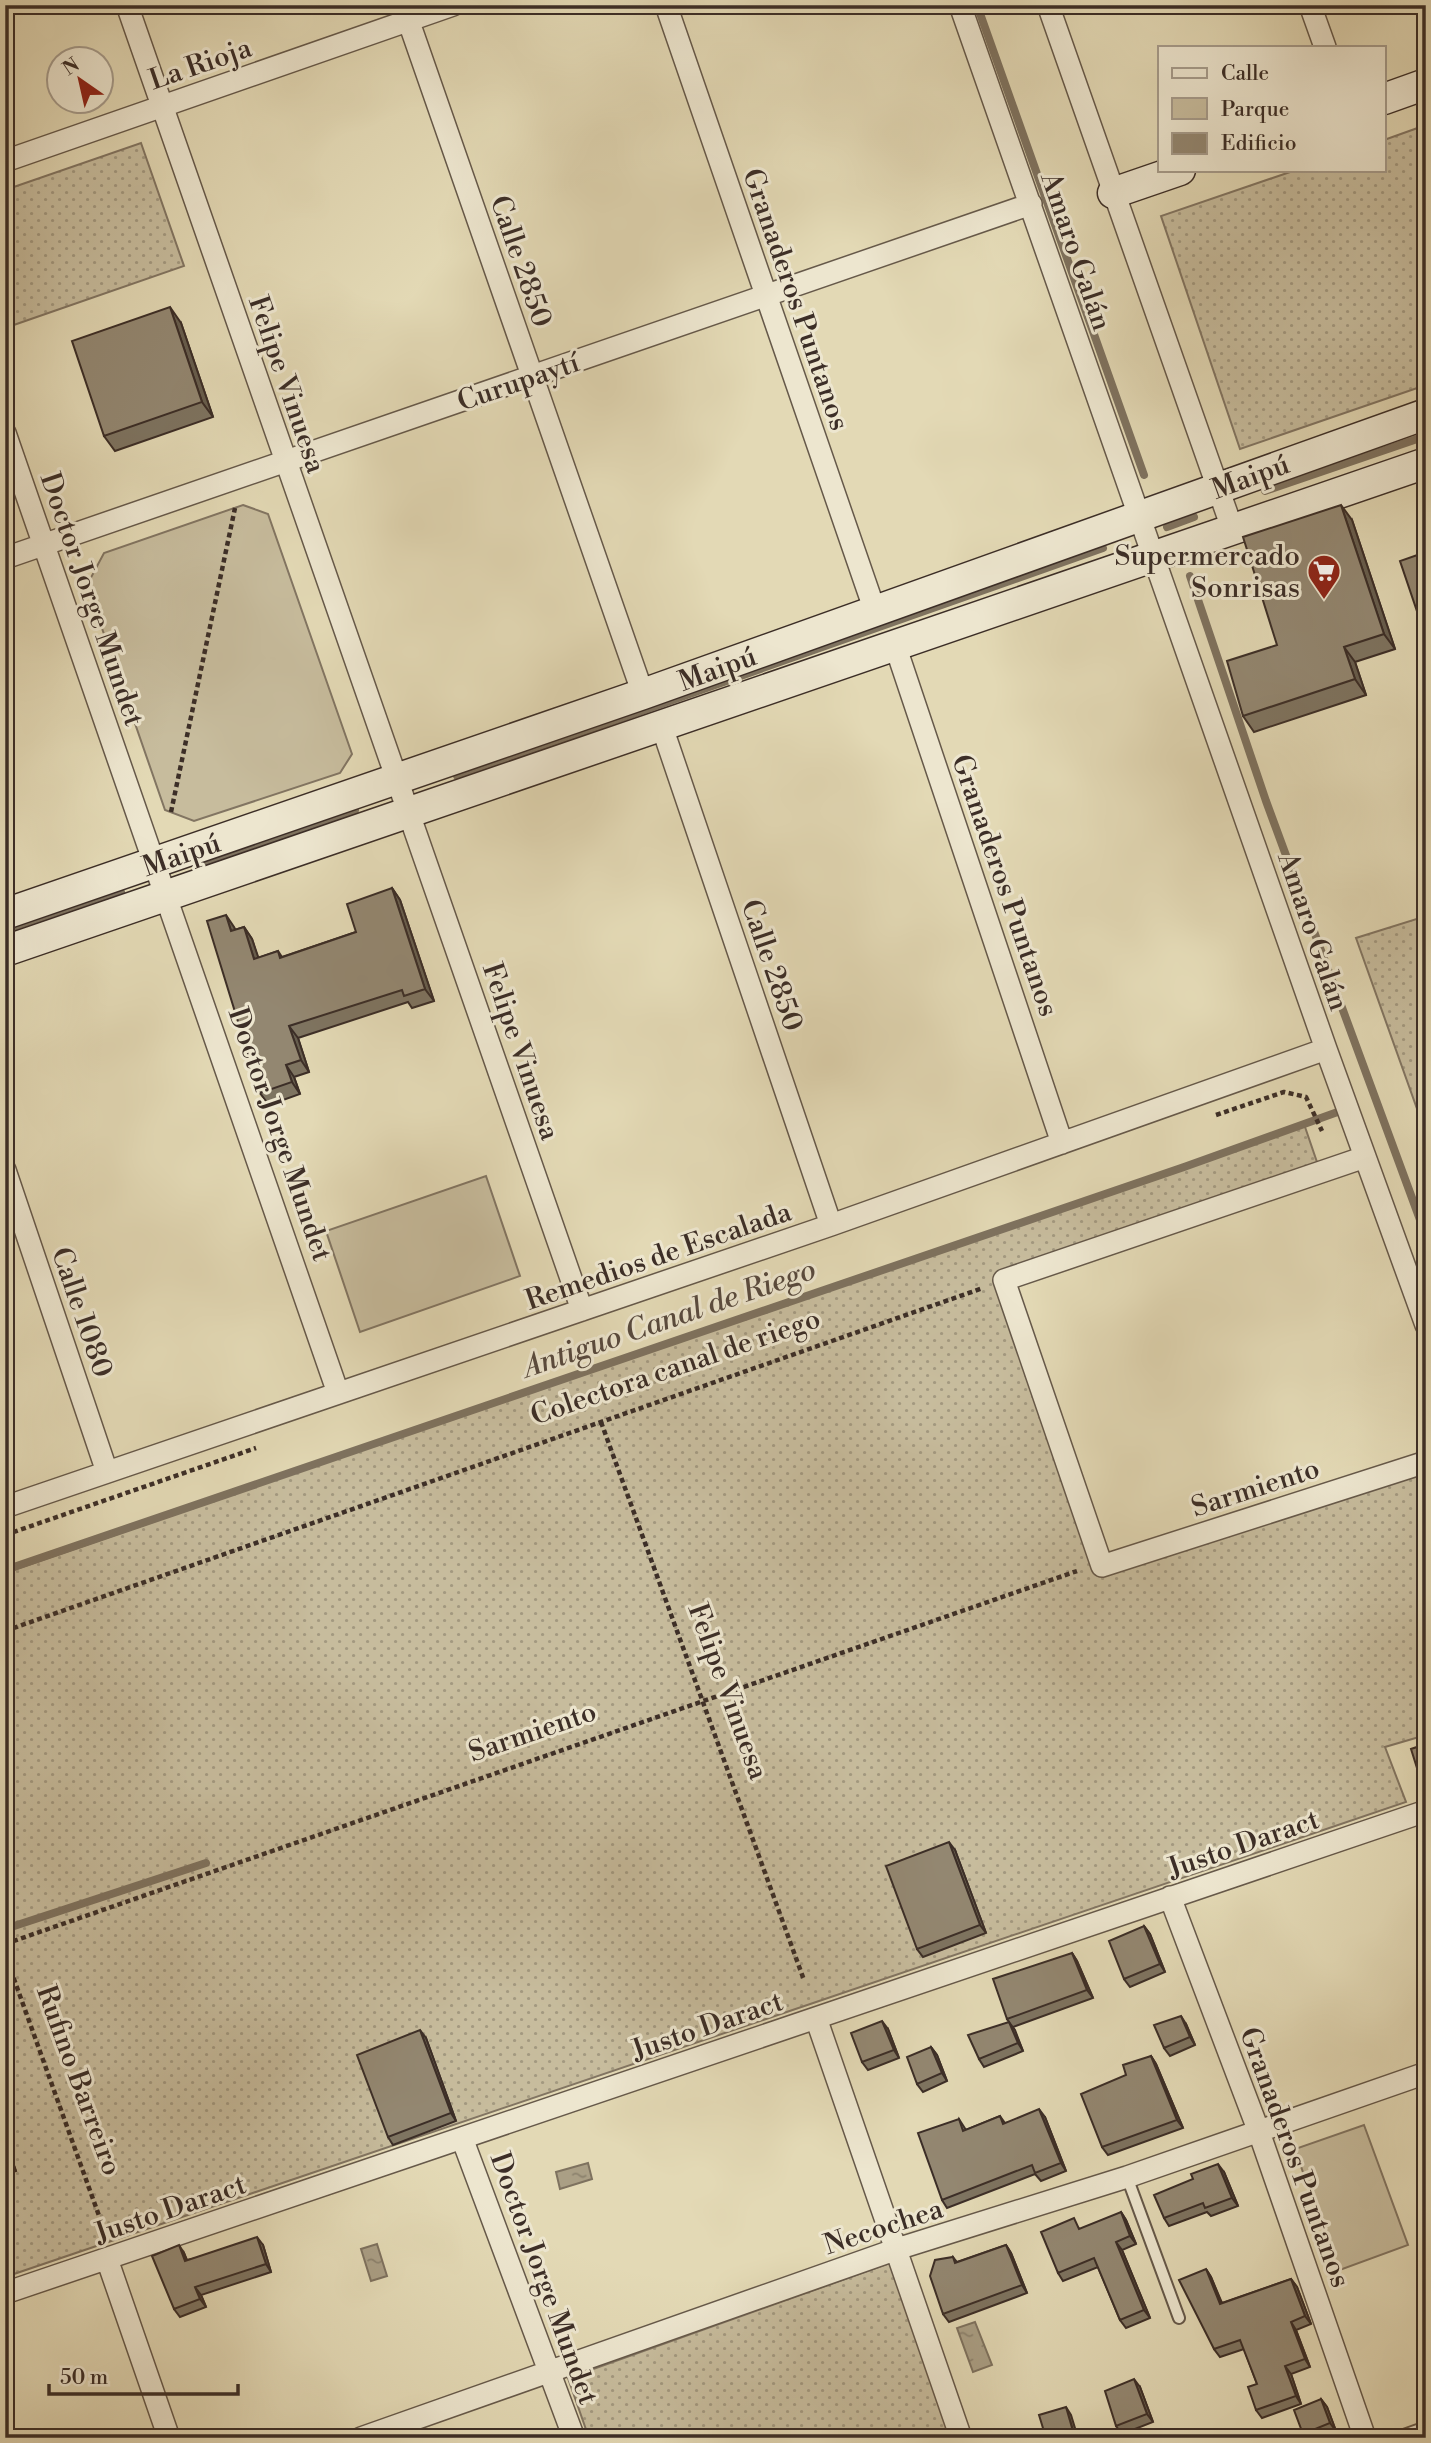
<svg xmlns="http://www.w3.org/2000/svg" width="1431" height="2443" viewBox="0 0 1431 2443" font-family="'Libre Bodoni',serif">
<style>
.grass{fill:url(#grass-dots);stroke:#827562;stroke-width:2}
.green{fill:#c7bc9d;stroke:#827562;stroke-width:2}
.water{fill:url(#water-ripples);stroke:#7e725f;stroke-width:2}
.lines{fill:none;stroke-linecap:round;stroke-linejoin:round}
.stream{stroke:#7e725f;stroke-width:8}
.lane-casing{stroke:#66594a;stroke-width:14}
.street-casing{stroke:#66594a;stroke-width:24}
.secondary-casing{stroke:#3c2e27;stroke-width:33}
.path{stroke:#3c2e27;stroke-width:4.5;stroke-dasharray:5 3.5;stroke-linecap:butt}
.lane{stroke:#ede6cf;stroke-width:10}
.street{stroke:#ede6cf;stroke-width:21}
.secondary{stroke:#ede6cf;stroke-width:30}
.wall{fill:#7e7461;stroke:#3c2e27;stroke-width:2}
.shaded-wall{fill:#675e4f;stroke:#3c2e27;stroke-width:2}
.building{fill:#938771;stroke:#3c2e27;stroke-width:2}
.labels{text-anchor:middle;stroke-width:6;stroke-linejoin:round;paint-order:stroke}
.street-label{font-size:28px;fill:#3c2e27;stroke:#ede6cf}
.poi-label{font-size:28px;fill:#3c2e27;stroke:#ede6cf;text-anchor:end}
.water-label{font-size:30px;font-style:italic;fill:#584a3e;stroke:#ede6cf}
</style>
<defs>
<pattern id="grass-dots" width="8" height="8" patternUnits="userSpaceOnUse" patternTransform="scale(1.75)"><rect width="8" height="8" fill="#c7bc9d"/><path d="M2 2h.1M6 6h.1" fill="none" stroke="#a39980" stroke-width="1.8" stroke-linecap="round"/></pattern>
<pattern id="water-ripples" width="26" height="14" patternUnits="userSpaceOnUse" patternTransform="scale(1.75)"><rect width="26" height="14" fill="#aa9f85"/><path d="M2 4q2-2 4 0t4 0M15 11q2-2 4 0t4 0" fill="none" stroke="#8c826d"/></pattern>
</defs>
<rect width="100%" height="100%" fill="#e3d9b5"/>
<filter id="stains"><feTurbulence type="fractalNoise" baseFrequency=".00286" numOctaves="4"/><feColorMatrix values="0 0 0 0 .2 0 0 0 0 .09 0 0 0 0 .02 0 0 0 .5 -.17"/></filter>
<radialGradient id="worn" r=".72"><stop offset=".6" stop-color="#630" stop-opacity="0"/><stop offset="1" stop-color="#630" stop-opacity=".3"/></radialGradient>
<path class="grass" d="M1426 125V385L1240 449 1161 216 1296 170H1384V140Z
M141 143 184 266 5 328V190Z
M1426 916V1134L1356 938Z
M1304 1124 1320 1171 1005 1280 1102 1566 1426 1462V1735L1385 1747 1406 1802 5 2277V1573Z
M893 2262 950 2438H589L568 2378Z"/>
<path class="green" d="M243 505 268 514 352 754 340 773 194 821 165 810 87 585 104 553Z
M486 1176 520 1276 360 1332 326 1231Z
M1364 2125 1408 2245 1337 2271 1295 2149Z"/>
<path class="water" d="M588 2163 592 2179 560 2189 556 2172Z
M377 2244 387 2276 371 2281 361 2249Z
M975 2322 992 2365 973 2372 957 2328Z"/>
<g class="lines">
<path class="stream" d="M977 5 1144 475
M1265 491 1426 436
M1167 527 1194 517
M1190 576 1266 801 1426 1236
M457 776 1103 548
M201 864 355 810
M5 933 121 892
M5 1570 1184 1167 1346 1109
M5 1929 206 1863"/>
<defs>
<path id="lane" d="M1127 2177 1179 2318
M1395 2438 1426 2427"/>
<path id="street" d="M127 5 582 1310
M403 5 643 694
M666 5 875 611
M960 5 1326 1049 1426 1325
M1048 5 1232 528
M1310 5 1325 47
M5 161 453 5
M5 433 338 1393
M5 558 1031 204
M895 645 1062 1143
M661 724 831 1225
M1365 1157 1004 1280 1102 1566 1426 1462
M5 1170 107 1472
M5 1507 831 1225 1326 1049
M1170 1897 1259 2132 1365 2438
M816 2018 961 2438
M462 2138 574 2438
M107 2259 169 2438
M5 2293 1426 1811
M361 2438 897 2249 1127 2177 1426 2073"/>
<path id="secondary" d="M1384 99 1426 84
M1113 193 1180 170
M5 914 643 694 1426 414
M5 951 1426 463"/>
</defs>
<use href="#lane" class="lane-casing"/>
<use href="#street" class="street-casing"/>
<use href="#secondary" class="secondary-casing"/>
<path class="path" d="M171 812 235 508
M1216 1115 1284 1092 1306 1097 1322 1131
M601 1422 804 1980
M5 1535 256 1448
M5 1631 983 1288
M5 1944 1077 1571
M5 1954 102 2224"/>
<use href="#lane" class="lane"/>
<use href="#street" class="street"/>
<use href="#secondary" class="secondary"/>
</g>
<path class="wall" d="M181 323 213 417 115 451 104 436Z
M1352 520 1395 649 1355 662 1366 695 1254 732 1243 716 1277 645Z
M392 888 400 900 434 1001 412 1008 408 1002 298 1038 309 1072 294 1077 300 1094 269 1105 260 1093 234 927 235 930 244 927 252 939 258 958 278 951 282 957 356 932Z
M955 1850 986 1933 923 1957 917 1949Z
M1144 1926 1150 1934 1165 1972 1130 1987 1124 1979Z
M1072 1953 1077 1961 1093 1998 1013 2027 1023 2051 984 2067 979 2059 1009 2022 1007 2019Z
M1186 2024 1195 2045 1170 2056 1164 2048Z
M888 2029 899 2058 868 2070 862 2062Z
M426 2038 456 2121 393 2145 388 2137Z
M931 2047 937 2055 947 2081 923 2092 917 2084Z
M1151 2056 1156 2064 1183 2128 1108 2155 1102 2147 1126 2075Z
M1000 2116 1005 2123 1045 2117 1066 2171 1041 2181 1035 2174 947 2208 942 2200 959 2119 966 2130Z
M5 2140 16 2171 5 2174Z
M1224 2172 1238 2206 1211 2216 1207 2212 1169 2226 1164 2218Z
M1121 2212 1126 2220 1136 2244 1122 2250 1150 2318 1126 2328 1120 2320 1098 2267 1063 2281 1058 2273Z
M263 2245 271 2272 201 2295 206 2307 180 2317 174 2309 184 2253 187 2260Z
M1006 2245 1011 2253 1027 2293 949 2322 943 2314 953 2257 957 2262Z
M1206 2269 1211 2277 1222 2303 1291 2279 1297 2287 1311 2324 1296 2330 1310 2367 1291 2374 1301 2404 1262 2418 1256 2410 1257 2384 1244 2349 1220 2357 1214 2349Z
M1140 2387 1153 2422 1122 2434 1116 2426Z
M1321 2399 1327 2407 1336 2431 1320 2438H1306L1303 2434Z"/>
<path class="shaded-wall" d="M170 307 181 323 213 417 202 402Z
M1341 505 1352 520 1395 649 1384 634Z
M1344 647 1355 662 1366 695 1355 679Z
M392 888 400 900 434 1001 425 989Z
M226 915 234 927 240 943 231 931Z
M244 927 252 939 263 971 254 959Z
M289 1026 298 1038 309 1072 301 1060Z
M286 1065 294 1077 300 1094 292 1082Z
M949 1842 955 1850 986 1933 980 1925Z
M1144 1926 1150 1934 1165 1972 1160 1964Z
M1072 1953 1077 1961 1093 1998 1087 1990Z
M1181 2016 1186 2024 1195 2045 1190 2037Z
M882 2021 888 2029 899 2058 894 2050Z
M1009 2022 1015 2030 1023 2051 1018 2043Z
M420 2030 426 2038 456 2121 451 2113Z
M931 2047 937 2055 947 2081 942 2073Z
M1151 2056 1156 2064 1183 2128 1177 2120Z
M1039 2109 1045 2117 1066 2171 1061 2163Z
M5 2140 16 2171 8 2159 5 2152Z
M1218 2164 1224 2172 1238 2206 1232 2198Z
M1121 2212 1126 2220 1136 2244 1130 2236Z
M257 2237 263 2245 271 2272 266 2264Z
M1116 2242 1122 2250 1150 2318 1144 2310Z
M179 2245 184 2253 190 2269 185 2261Z
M1006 2245 1011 2253 1027 2293 1022 2285Z
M1206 2269 1211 2277 1225 2312 1220 2304Z
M1291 2279 1297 2287 1311 2324 1305 2316Z
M195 2287 201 2295 206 2307 200 2299Z
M1291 2322 1296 2330 1310 2367 1305 2359Z
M1285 2366 1291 2374 1301 2404 1296 2396Z
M1134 2379 1140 2387 1153 2422 1147 2414Z
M1321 2399 1327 2407 1336 2431 1330 2423Z
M1066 2407 1071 2415 1078 2438H1075Z"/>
<path class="building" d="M170 307 202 402 104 436 72 341Z
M1341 505 1384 634 1344 647 1355 679 1243 716 1227 661 1277 645 1243 537Z
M1426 552V625L1422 626 1400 561Z
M392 888 425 989 404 996 402 990 289 1026 301 1060 286 1065 292 1082 260 1093 207 921 226 915 231 931 244 927 254 959 278 951 280 958 356 932 347 904Z
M1426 1744V1783L1422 1784 1411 1749Z
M949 1842 980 1925 917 1949 886 1866Z
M1144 1926 1160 1964 1124 1979 1109 1941Z
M1072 1953 1087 1990 1007 2019 993 1979Z
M1181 2016 1190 2037 1164 2048 1154 2025Z
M882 2021 894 2050 862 2062 851 2033Z
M1009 2022 1018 2043 979 2059 968 2035Z
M420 2030 451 2113 388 2137 357 2055Z
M931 2047 942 2073 917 2084 907 2057Z
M1151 2056 1177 2120 1102 2147 1081 2094 1126 2075 1123 2065Z
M1039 2109 1061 2163 1035 2173 1032 2165 942 2200 918 2133 959 2119 963 2131 1000 2116 1003 2124Z
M1218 2164 1232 2198 1205 2208 1203 2203 1164 2218 1154 2195 1193 2179 1191 2174Z
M1121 2212 1130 2236 1116 2242 1144 2310 1120 2320 1094 2258 1058 2273 1041 2232 1074 2218 1079 2229Z
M257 2237 266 2264 195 2287 200 2299 174 2309 152 2256 179 2245 185 2261Z
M1006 2245 1022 2285 943 2314 930 2276 935 2260 953 2257 955 2263Z
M1206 2269 1220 2304 1291 2279 1305 2316 1291 2322 1305 2359 1285 2366 1296 2396 1256 2410 1248 2387 1257 2384 1240 2340 1214 2349 1179 2280Z
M1134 2379 1147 2414 1116 2426 1105 2391Z
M1321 2399 1330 2423 1303 2434 1294 2410Z
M1066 2407 1075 2438H1046L1039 2415Z"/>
<defs>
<symbol id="supermarket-pin" viewBox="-11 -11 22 30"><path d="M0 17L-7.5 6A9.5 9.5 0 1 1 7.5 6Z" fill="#8f2418" stroke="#ede6cf"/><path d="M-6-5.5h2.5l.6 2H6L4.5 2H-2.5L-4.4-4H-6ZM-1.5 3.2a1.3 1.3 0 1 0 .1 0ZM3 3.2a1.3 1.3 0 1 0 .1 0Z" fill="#fff"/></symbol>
</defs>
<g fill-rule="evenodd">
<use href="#supermarket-pin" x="1305" y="552" width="38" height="52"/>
</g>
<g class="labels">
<g class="street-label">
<text transform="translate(200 63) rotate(-19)" y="10">La Rioja</text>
<text transform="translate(1077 251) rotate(71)" y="10">Amaro Galán</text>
<text transform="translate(522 261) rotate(71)" y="10">Calle 2850</text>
<text transform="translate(797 299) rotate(71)" y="10">Granaderos Puntanos</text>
<text transform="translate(518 381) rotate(-19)" y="10">Curupaytí</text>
<text transform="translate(288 384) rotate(71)" y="10">Felipe Vinuesa</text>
<text transform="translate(1250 476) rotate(-20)" y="10">Maipú</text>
<text transform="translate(93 599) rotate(71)" y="10">Doctor Jorge Mundet</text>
<text transform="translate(717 668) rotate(-20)" y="10">Maipú</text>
<text transform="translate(181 854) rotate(-19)" y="10">Maipú</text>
<text transform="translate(1006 885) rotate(71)" y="10">Granaderos Puntanos</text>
<text transform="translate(1314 931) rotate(71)" y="10">Amaro Galán</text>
<text transform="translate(773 965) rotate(71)" y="10">Calle 2850</text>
<text transform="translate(522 1051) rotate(71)" y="10">Felipe Vinuesa</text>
<text transform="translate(281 1134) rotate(71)" y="10">Doctor Jorge Mundet</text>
<text transform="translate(658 1255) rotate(-19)" y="10">Remedios de Escalada</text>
<text transform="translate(83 1312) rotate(71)" y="10">Calle 1080</text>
<text transform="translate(675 1366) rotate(-19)" y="10">Colectora canal de riego</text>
<text transform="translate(1255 1487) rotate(-18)" y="10">Sarmiento</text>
<text transform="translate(729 1691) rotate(70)" y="10">Felipe Vinuesa</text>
<text transform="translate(532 1731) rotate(-19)" y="10">Sarmiento</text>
<text transform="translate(1243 1843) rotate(-19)" y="10">Justo Daract</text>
<text transform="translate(707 2025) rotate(-19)" y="10">Justo Daract</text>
<text transform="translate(80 2080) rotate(70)" y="10">Rufino Barreiro</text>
<text transform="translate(1296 2157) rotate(70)" y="10">Granaderos Puntanos</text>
<text transform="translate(170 2208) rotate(-19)" y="10">Justo Daract</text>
<text transform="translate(883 2226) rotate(-18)" y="10">Necochea</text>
<text transform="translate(545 2278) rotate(70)" y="10">Doctor Jorge Mundet</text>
</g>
<g class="poi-label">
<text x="1300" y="565">Supermercado<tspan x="1300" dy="32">Sonrisas</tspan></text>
</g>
<g class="water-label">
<text transform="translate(669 1318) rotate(-19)" y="10">Antiguo Canal de Riego</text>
</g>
</g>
<rect width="1431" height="2443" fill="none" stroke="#e3d9b5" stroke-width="28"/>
<rect x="7" y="7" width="1417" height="2429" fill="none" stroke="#3c2e27" stroke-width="3.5"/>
<rect x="14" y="14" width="1403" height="2415" fill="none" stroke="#3c2e27" stroke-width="2"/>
<rect x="1158" y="46" width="228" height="126" fill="#ede6cf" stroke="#a69c8c" stroke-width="2"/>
<rect x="1172" y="68" width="35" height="10" fill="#ede6cf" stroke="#a69c8c" stroke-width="2"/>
<text x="1221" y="80" font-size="21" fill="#3c2e27">Calle</text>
<rect x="1172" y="98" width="35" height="21" fill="#c7bc9d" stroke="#a69c8c" stroke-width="2"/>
<text x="1221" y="116" font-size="21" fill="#3c2e27">Parque</text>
<rect x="1172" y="133" width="35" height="21" fill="#938771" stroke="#a69c8c" stroke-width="2"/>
<text x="1221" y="150" font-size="21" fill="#3c2e27">Edificio</text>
<g transform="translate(80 80) rotate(326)"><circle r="33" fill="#ede6cf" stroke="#a69c8c" stroke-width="2"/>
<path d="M0-5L12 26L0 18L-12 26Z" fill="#8f2418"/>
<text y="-10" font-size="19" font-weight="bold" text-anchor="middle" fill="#3c2e27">N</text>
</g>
<path d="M49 2384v10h189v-10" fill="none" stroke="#3c2e27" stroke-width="3.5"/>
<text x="60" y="2384" font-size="21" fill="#3c2e27" stroke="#ede6cf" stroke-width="5" paint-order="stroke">50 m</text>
<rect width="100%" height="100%" filter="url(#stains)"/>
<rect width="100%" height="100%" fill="url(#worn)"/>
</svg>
